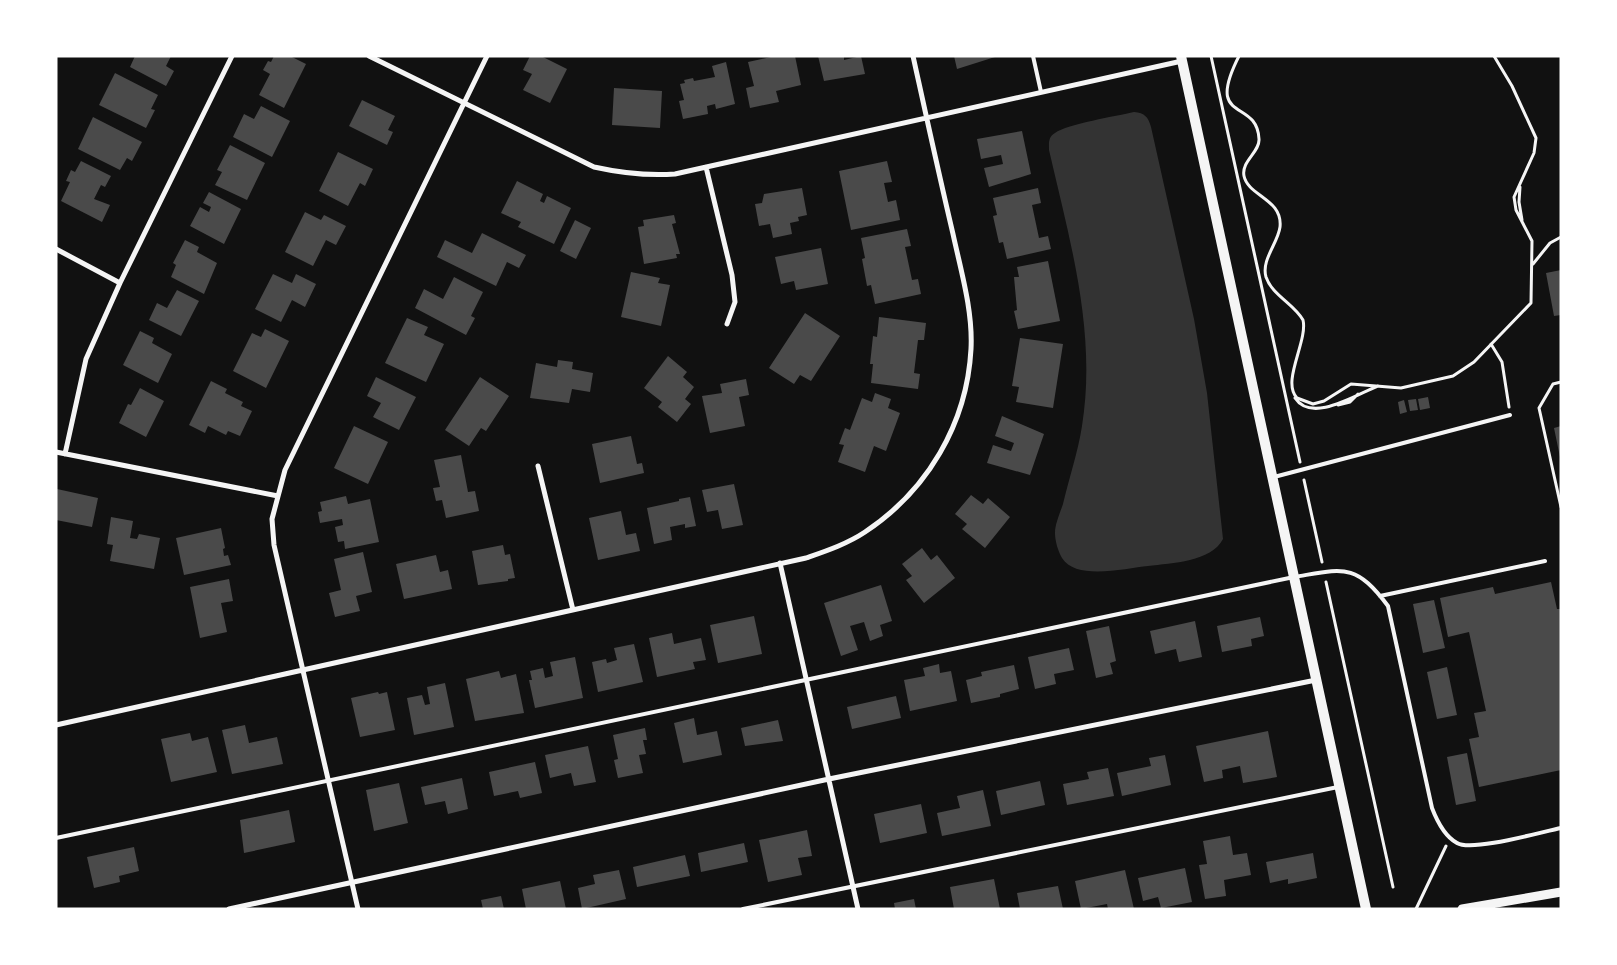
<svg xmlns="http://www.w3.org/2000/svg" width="1617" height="965" viewBox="0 0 1617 965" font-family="'DejaVu Sans',sans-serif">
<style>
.water{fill:#333}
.building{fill:#4a4a4a}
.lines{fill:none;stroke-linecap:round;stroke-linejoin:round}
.path{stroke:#f5f5f5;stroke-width:3}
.service{stroke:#f5f5f5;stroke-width:4}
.minor{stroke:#f5f5f5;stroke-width:5}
.tertiary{stroke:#f5f5f5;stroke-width:9}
.secondary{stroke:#f5f5f5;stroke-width:10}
</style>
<rect width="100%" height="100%" fill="#111"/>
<path class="water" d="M1134 112C1145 113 1148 117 1151 127L1194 319 1207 393 1223 539C1211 562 1172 563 1148 566 1126 568 1076 581 1062 558 1058 551 1055 541 1055 533 1055 524 1060 513 1063 504 1069 478 1078 452 1082 426 1097 333 1070 241 1049 150 1049 143 1048 137 1055 133 1067 124 1117 116 1134 112Z"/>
<path class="building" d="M135 56H171L166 66 174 71 166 86 130 67Z
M274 56H290L306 64 284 108 259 95 270 74 263 70 268 61 271 62Z
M530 56H541L567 69 550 103 523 90 532 74 523 70Z
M775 56H795L801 85 776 91 779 102 750 108 746 88 754 86 748 62Z
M818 56H844V60L861 56 865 74 824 81Z
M954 56H995V57L957 69Z
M726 62 735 104 716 109 715 104 707 106 708 114 683 119 679 101 684 100 680 84 685 83 684 80 693 78 694 81 715 77 712 66Z
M115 73 158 95 151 109 155 110 146 128 99 105Z
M614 88 662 91 660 128 612 125Z
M362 100 395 116 388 130 393 132 387 145 349 126Z
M261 106 290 121 272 157 233 137 244 114 254 119Z
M93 117 142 142 132 161 127 158 120 170 78 149Z
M1022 131 1031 174 989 187 984 168 1003 164 1001 155 981 159 977 139Z
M230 145 265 163 247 200 215 185 222 172 217 170Z
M338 152 373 169 365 186 360 183 348 206 319 191Z
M81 161 111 176 105 187 101 185 94 199 110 205 102 222 61 201 70 182 66 181 71 170 75 172Z
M887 161 892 182 884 183 888 202 896 200 900 220 851 230 839 171Z
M517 181 543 194 540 201 544 203 547 196 571 208 554 244 518 227 521 222 501 213Z
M802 188 807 215 798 217 799 221 790 223 792 234 773 238 770 224 759 226 755 204 762 203 764 194Z
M1038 188 1041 203 1032 205 1039 238 1048 236 1051 249 1007 259 1003 242 999 243 993 216 997 215 993 198Z
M209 192 241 209 224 244 190 226 200 207 209 212 211 207 203 203Z
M305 212 321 220 324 215 346 226 336 245 326 240 313 266 285 252Z
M674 215 676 223 672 224 680 254H676L677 258 644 264 638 227 644 226 643 220Z
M575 220 591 228 576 259 560 251Z
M907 229 911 246 905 247 912 280 918 279 921 294 875 304 871 285 867 286 862 259 865 258 861 238Z
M482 233 526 255 519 268 507 262 496 286 437 257 445 240 472 253Z
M185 240 199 247 197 252 217 263 204 294 171 277 176 265 173 263Z
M821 248 828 284 796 290 794 281 781 284 775 257Z
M1048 261 1060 321 1018 329 1014 311 1017 310 1014 277H1019L1017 267Z
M1561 270V315L1554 316 1546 273Z
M631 272 660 278 658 283 670 285 661 326 621 317Z
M273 274 292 283 296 274 316 284 305 307 292 300 281 322 255 309Z
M454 277 483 292 471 316 475 318 466 335 415 308 424 289 443 299Z
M177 290 199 301 181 336 149 320 157 303 167 308Z
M805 313 840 336 811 381 800 375 794 384 769 368Z
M879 317 926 323 924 340H918L914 373 920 374 918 389 871 383 873 364H870L873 336 877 337Z
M407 318 428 327 424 335 444 344 426 382 385 363Z
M265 329 289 341 266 388 233 371 252 333 261 337Z
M140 331 154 338 152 343 172 354 158 383 123 365Z
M1020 338 1063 344 1053 408 1016 402 1019 387 1012 386Z
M668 356 687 372 683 377 694 387 685 399 691 404 677 422 658 407 662 402 644 388Z
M558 360 573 362 572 369 593 373 590 392 572 389 569 403 530 398 536 363 557 367Z
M376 377 416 397 399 430 373 417 381 403 367 396Z
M480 377 509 396 486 431 481 428 469 446 445 430Z
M746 379 749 395 739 397 745 426 710 433 702 396 722 393 720 384Z
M211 381 227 389 225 393 243 402 241 406 252 411 240 436 228 431 226 435 208 426 205 433 189 425Z
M140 388 164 401 146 437 119 423 128 404 131 405Z
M875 393 891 399 888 408 900 413 886 451 874 446 865 472 838 462 844 445 839 444 845 428 850 430 862 398 872 402Z
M1428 397 1430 408 1420 410 1418 399Z
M1416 399 1418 410 1410 411 1408 400Z
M1404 400 1407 412 1400 414 1398 402Z
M1002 416 1044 434 1030 475 987 463 993 445 1011 451 1014 443 995 436Z
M354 426 388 442 368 484 334 468Z
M1561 426V457H1560L1554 428Z
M631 436 637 464 642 463 644 473 600 483 592 444Z
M461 455 468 492 475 491 479 511 446 518 442 500 436 501 433 488 440 487 434 460Z
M734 484 743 525 722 529 718 510 707 512 702 490Z
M57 489 98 498 92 527 56 520Z
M971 495 983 504 988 498 1010 517 985 548 962 529 967 524 955 514Z
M346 496 348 504 370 499 379 542 345 549 344 541 338 542 335 527 343 525 342 519 320 523 318 512 322 511 320 502Z
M690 497 696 526 685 528V524L670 527 672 540 654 544 647 508 679 501V499Z
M621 511 626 535 636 533 640 551 598 560 589 518Z
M111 517 133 521 130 538 137 539 139 534 160 538 154 569 110 561 113 545 107 544Z
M221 528 225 548 223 549 224 556 228 555 231 565 184 575 176 538Z
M503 545 505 555 510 554 515 578 508 579V581L478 585 472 551Z
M922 548 931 560 937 555 955 578 924 603 906 580 912 576 902 564Z
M363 552 372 592 356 596 360 611 335 617 329 593 341 590 334 559Z
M436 555 440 572 448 570 452 589 404 599 396 564Z
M229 579 233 601 221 603 227 632 200 638 190 587Z
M1551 582 1557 609H1561V770L1479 787 1469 739 1479 737 1474 713 1486 711 1469 632 1448 637 1440 598 1493 587 1495 594Z
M881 585 892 621 880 625 883 636 870 641 864 622 850 626 858 650 841 656 824 603Z
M1434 600 1445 648 1423 653 1413 604Z
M754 616 762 654 718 663 710 625Z
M1260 617 1264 636 1251 639 1252 646 1222 652 1217 626Z
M1195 621 1202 657 1179 662 1176 649 1155 654 1150 631Z
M1109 626 1116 661 1110 663 1113 674 1096 678 1086 631Z
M672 633 674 644 701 638 706 660 693 662 695 669 657 677 649 638Z
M634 644 643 682 598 692 592 662 606 659 607 663 617 660 614 648Z
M1069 648 1074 670 1054 674 1056 684 1035 689 1028 657Z
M575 657 583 698 535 708 529 680H532L530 671 543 668 545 678 553 676 550 662Z
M939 664 940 673 951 671 957 701 910 711 904 680 925 676 923 668Z
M1014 665 1019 689 1000 694V697L971 703 966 680 982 676 981 672Z
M1447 667 1457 715 1437 719 1427 672Z
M499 671 501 678 516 674 524 713 475 721 466 679Z
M445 683 454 727 414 735 407 698 422 695 425 705 430 704 427 687Z
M378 692 379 694 387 692 395 730 360 737 351 698Z
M896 696 901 718 852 729 847 707Z
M694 718 697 735 717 731 722 755 683 763 674 723Z
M778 720 783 741 745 746 741 728Z
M245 725 249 743 277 737 283 764 232 774 222 730Z
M645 728 647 740H643L646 754 639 755 643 773 618 778 614 760 618 759 613 735Z
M1268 731 1277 777 1243 783 1240 766 1222 770 1223 778 1204 782 1196 746Z
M190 733 192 741 208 737 217 772 171 782 161 739Z
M588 746 596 782 574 786 571 773 550 778 545 755Z
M1467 753 1476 801 1456 805 1447 757Z
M1165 755 1171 785 1122 796 1117 773 1151 766 1149 758Z
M535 762 542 793 520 798 518 791 494 796 489 772Z
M1108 768 1114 796 1067 805 1063 784 1089 779 1087 772Z
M462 778 468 809 448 814 445 801 425 805 421 787Z
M1040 781 1045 805 1001 815 996 791Z
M399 783 408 823 374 831 366 790Z
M983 790 991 826 942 836 937 813 960 808 957 796Z
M921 804 927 833 880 843 874 814Z
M289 810 295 842 244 853 240 820Z
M807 830 812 856 798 858 802 875 768 882 759 840Z
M1230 836 1233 855 1247 853 1251 875 1224 880 1226 896 1205 899 1199 865 1207 864 1203 841Z
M744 843 748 862 701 872 698 853Z
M134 847 139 871 119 876 120 882 94 888 87 857Z
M1313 853 1317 878 1288 884V879L1270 883 1266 862Z
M685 855 690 876 637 887 633 867Z
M1185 868 1192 902 1161 908 1158 897 1143 901 1138 878Z
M619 870 626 899 582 909 578 888 595 884 593 875Z
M1125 870 1134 909H1108L1107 904 1081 909 1075 881Z
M994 879 1000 909H954L950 887Z
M560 881 566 909H526L522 889Z
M1058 886 1063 909H1020L1017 893Z
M501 896 504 909H483L481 900Z
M914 899 916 909H895L894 903Z"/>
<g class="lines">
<path class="path" d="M1211 56 1300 462
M1239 56C1204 125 1257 97 1259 139 1260 152 1241 161 1244 176 1248 196 1283 199 1280 227 1278 243 1261 260 1266 277 1272 295 1294 304 1303 320 1308 341 1281 382 1297 398L1313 404 1324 401 1351 384 1401 388 1453 376 1474 362 1531 303 1532 241 1516 210 1514 197 1534 153 1536 138 1512 86 1494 56
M1520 187 1519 202 1522 220
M1533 264 1550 243 1561 237
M1491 344 1502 362 1509 407
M1561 382 1553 384 1539 408 1561 507
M1295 398C1312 424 1357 394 1378 386
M1338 405 1350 402 1358 394
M1304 480 1322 562
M1326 582 1393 887
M1416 909 1446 846"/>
<path class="service" d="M1033 56 1041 92
M1274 477 1510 415
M1380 596 1545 561
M56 838 1294 577C1343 569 1355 562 1388 606L1432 808C1437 821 1444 836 1457 843 1472 852 1541 832 1561 828
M743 909 1338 787"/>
<path class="minor" d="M369 56 594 167C621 173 647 176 675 174L1182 61
M706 167 732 275 735 302 727 324
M56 249 120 283
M56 452 278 496
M65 454 86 359 120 283 232 56
M538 466 573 610
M780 563 858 909
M56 725 806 558C826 551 847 544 865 532 927 491 967 424 971 349 973 311 961 271 953 234 939 175 926 115 913 56
M229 909 829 779 1316 680
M358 909 274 545 272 519 285 470 487 56"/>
<path class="tertiary" d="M1462 909 1561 892"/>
<path class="secondary" d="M1181 56 1366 909"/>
</g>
<rect width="1617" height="965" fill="none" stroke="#ffffff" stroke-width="115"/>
</svg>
